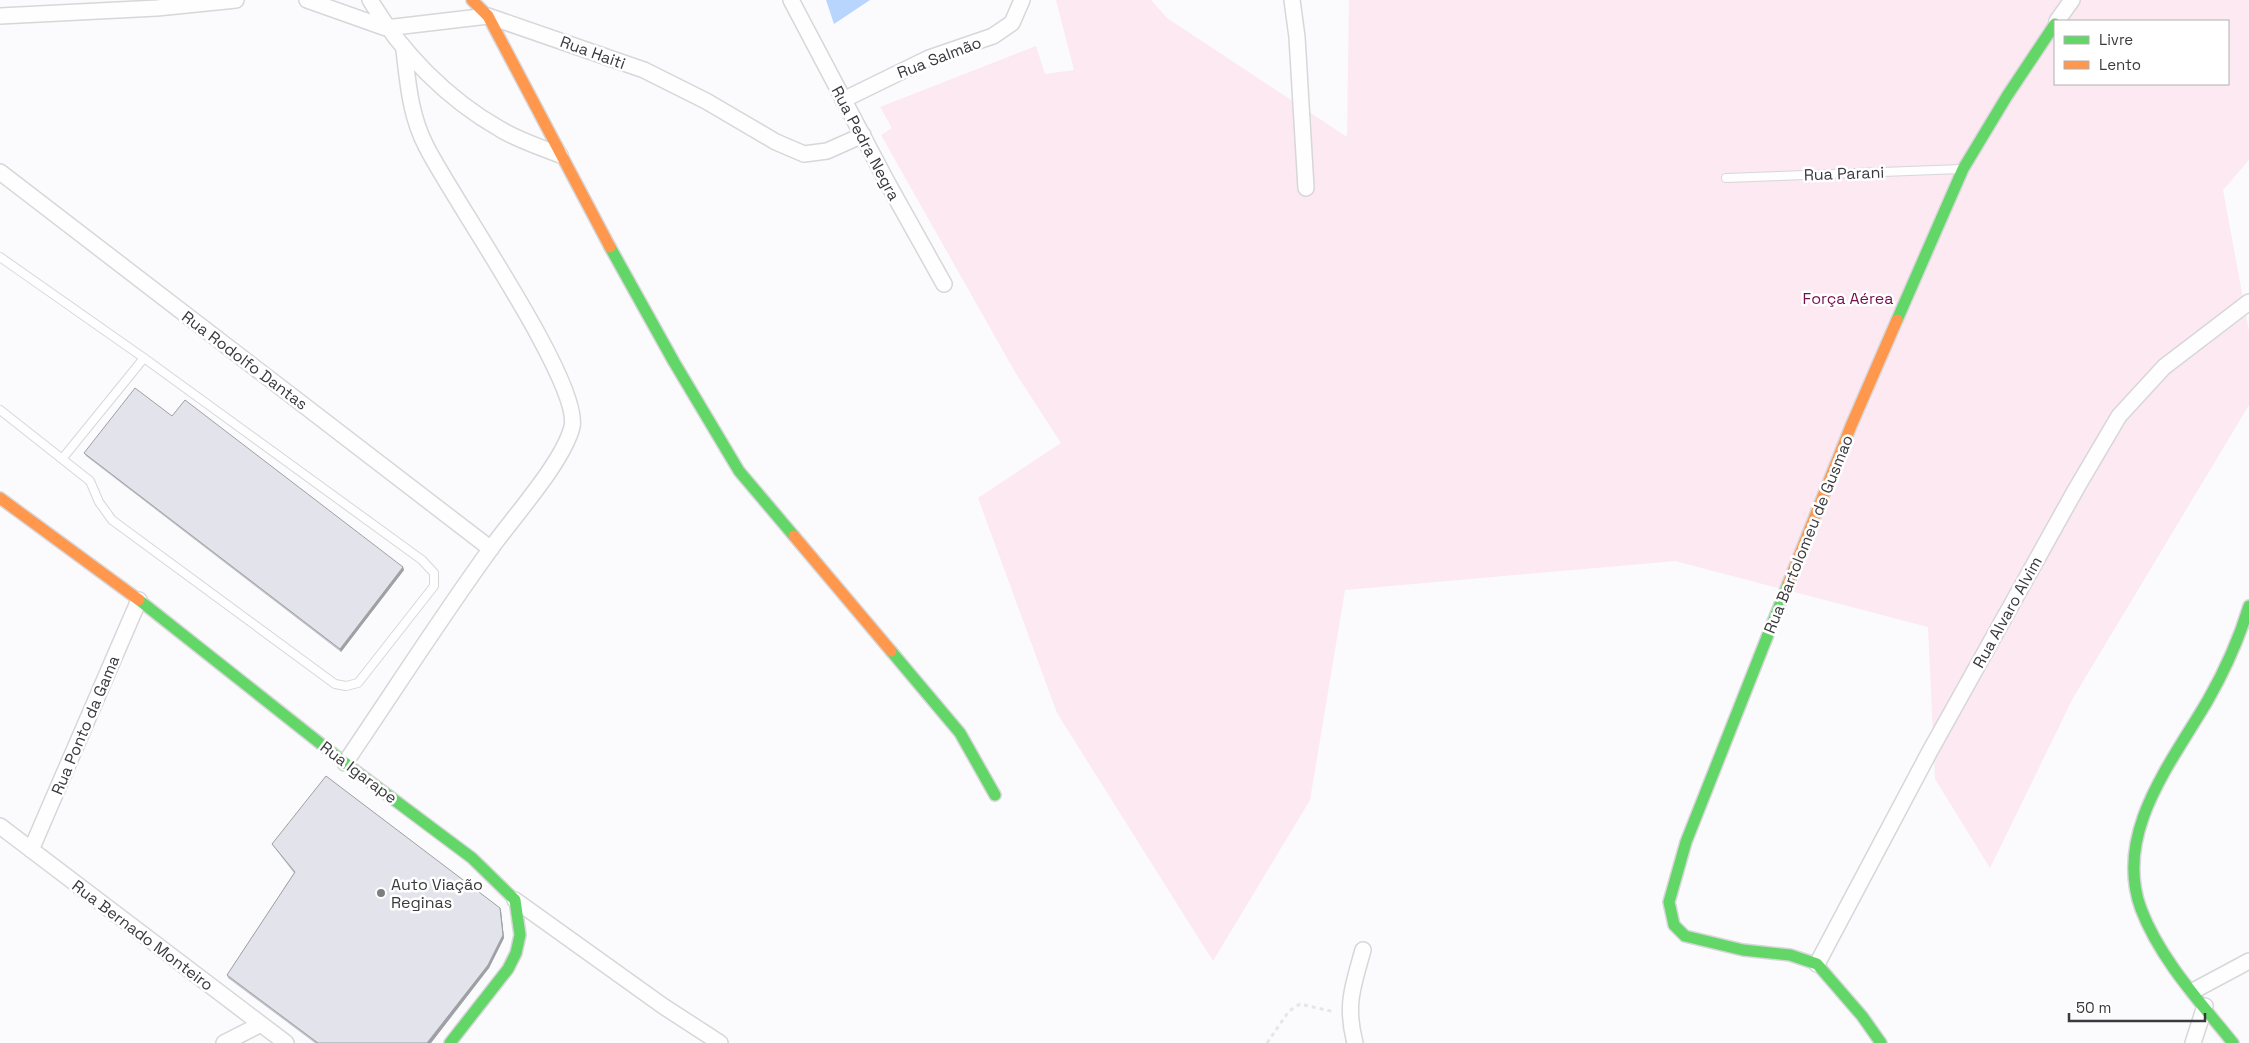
<svg xmlns="http://www.w3.org/2000/svg" width="2249" height="1043" viewBox="0 0 2249 1043" font-family="'Space Grotesk',sans-serif">
<style>
.green{fill:#fce9f2;fill-rule:evenodd}
.water{fill:#b8d6fd}
.lines{fill:none;stroke-linecap:round;stroke-linejoin:round}
.lane-casing{stroke:#d7d6d9;stroke-width:10}
.street-casing{stroke:#d7d6d9;stroke-width:18}
.fast-casing{stroke:#d7d6d9;stroke-width:14}
.slow-casing{stroke:#d7d6d9;stroke-width:14}
.path{stroke:#e7e6e7;stroke-width:3;stroke-dasharray:4 4;stroke-linecap:butt}
.lane{stroke:#fefeff;stroke-width:8}
.street{stroke:#fefeff;stroke-width:15}
.fast{stroke:#63d668;stroke-width:11}
.slow{stroke:#ff974d;stroke-width:11}
.wall{fill:#c3c4ca}
.shaded-wall{fill:#9fa0a4}
.building{fill:#e3e4eb;stroke:#9fa0a4}
.poi-dot{fill:#7e7d80;stroke:#fff;stroke-width:2}
.labels{text-anchor:middle;stroke-width:5;stroke-linejoin:round;paint-order:stroke}
.street-label{font-size:16px;fill:#3a393d;stroke:#fff}
.park-label{font-size:16px;fill:#73114f;stroke:#fff}
.poi-label{font-size:16px;fill:#3a393d;stroke:#fff;text-anchor:start}
</style>
<rect width="100%" height="100%" fill="#fbfafc"/>
<path class="green" d="M1056 0H1151L1167 18 1347 137 1349 0H2249V160L2223 190 2249 331V405L2073 698 1990 868 1935 779 1928 627 1675 561 1345 590 1310 800 1213 961 1057 713 978 498 1061 443 1015 372 881 135 892 128 880 107 1036 46 1045 74 1074 70ZM2055 21H2228V84H2055Z"/>
<path class="water" d="M826 0H870L834 24Z"/>
<g class="lines">
<defs>
<path id="lane" d="M1726 178 1961 169
M0 257 144 358 422 560 434 573V586L358 683 346 686 335 684 112 520 99 502 90 481 0 410
M62 459 144 358"/>
<path id="street" d="M307 0 386 28 488 16 644 70 706 101 776 142 804 154 827 151 863 135
M370 0C401 52 447 99 500 129 518 140 540 147 560 155
M791 0 887 182 944 284
M1292 0 1297 37 1306 188
M0 16 157 8 236 0
M2057 21 2072 0
M843 100 929 58 993 36 1012 23 1022 0
M0 172 491 549
M345 763C394 691 441 617 492 547 515 515 563 462 572 427 582 383 451 197 426 146 410 115 408 83 404 50
M0 826 286 1043
M31 850 139 600
M515 900 663 1006 720 1043
M1817 964 1930 751 2076 489 2119 416 2164 367 2249 302
M2193 991 2249 961
M224 1043 261 1024
M1355 1043C1345 1005 1353 986 1363 950
M2193 1043 2205 1006"/>
<path id="fast" d="M610 247 674 362 739 471 794 536
M1897 320 1963 169 2007 96 2055 24
M1788 584 1686 842 1669 902 1674 925 1685 936 1743 950 1790 955 1817 964 1862 1016 1881 1043
M139 600 345 763 472 858 515 900 520 935 516 953 508 969 450 1043
M891 651 960 733 995 795
M2233 1043C2200 1002 2160 959 2141 909 2113 833 2172 762 2208 700 2225 670 2239 639 2249 606"/>
<path id="slow" d="M472 0 488 16 610 247
M0 498 139 600
M794 536 891 651
M1788 584 1851 426 1897 320"/>
</defs>
<use href="#lane" class="lane-casing"/>
<use href="#street" class="street-casing"/>
<use href="#fast" class="fast-casing"/>
<use href="#slow" class="slow-casing"/>
<path class="path" d="M1267 1043 1289 1011 1300 1004 1335 1012"/>
<use href="#lane" class="lane"/>
<use href="#street" class="street"/>
<use href="#fast" class="fast"/>
<use href="#slow" class="slow"/>
</g>
<path class="wall" d="M172 416 403 567 404 570 341 652 86 456 84 453Z
M272 844 500 908 501 911 504 938 489 968 431 1043H315L228 978 227 975 294 873 274 847Z"/>
<path class="shaded-wall" d="M403 567 404 570 341 652 340 649Z
M500 908 501 911 504 938 489 968 431 1043H427Z"/>
<path class="building" d="M135 388 172 416 185 400 403 567 340 649 84 453Z
M326 776 500 908 503 935 488 965 427 1043H318L227 975 295 872 272 844Z"/>
<circle class="poi-dot" cx="381" cy="893" r="5"/>
<g class="labels">
<g class="street-label">
<text transform="translate(593 52) rotate(20)" y="6">Rua Haiti</text>
<text transform="translate(939 57) rotate(-21)" y="6">Rua Salmão</text>
<text transform="translate(866 143) rotate(62)" y="6">Rua Pedra Negra</text>
<text transform="translate(1844 173) rotate(-2)" y="6">Rua Parani</text>
<text transform="translate(245 360) rotate(37)" y="6">Rua Rodolfo Dantas</text>
<text transform="translate(1808 534) rotate(-68)" y="6">Rua Bartolomeu de Gusmao</text>
<text transform="translate(2007 612) rotate(-61)" y="6">Rua Alvaro Alvim</text>
<text transform="translate(85 725) rotate(-67)" y="6">Rua Ponto da Gama</text>
<text transform="translate(359 772) rotate(37)" y="6">Rua Igarape</text>
<text transform="translate(143 935) rotate(37)" y="6">Rua Bernado Monteiro</text>
</g>
<g class="park-label">
<text x="1848" y="304">Força Aérea</text>
</g>
<g class="poi-label">
<text x="391" y="890">Auto Viação<tspan x="391" dy="18">Reginas</tspan></text>
</g>
</g>
<rect x="2054" y="20" width="175" height="65" fill="#ffffff" stroke="#b0b0b1"/>
<rect x="2064" y="36" width="25" height="8" fill="#63d668" stroke="#b0b0b1"/>
<text x="2099" y="45" font-size="15" fill="#3a393d">Livre</text>
<rect x="2064" y="61" width="25" height="8" fill="#ff974d" stroke="#b0b0b1"/>
<text x="2099" y="70" font-size="15" fill="#3a393d">Lento</text>
<path d="M2069 1013v8h136v-8" fill="none" stroke="#3a393d" stroke-width="2.5"/>
<text x="2076" y="1013" font-size="15" fill="#3a393d" stroke="#ffffff" stroke-width="4" paint-order="stroke">50 m</text>
</svg>
